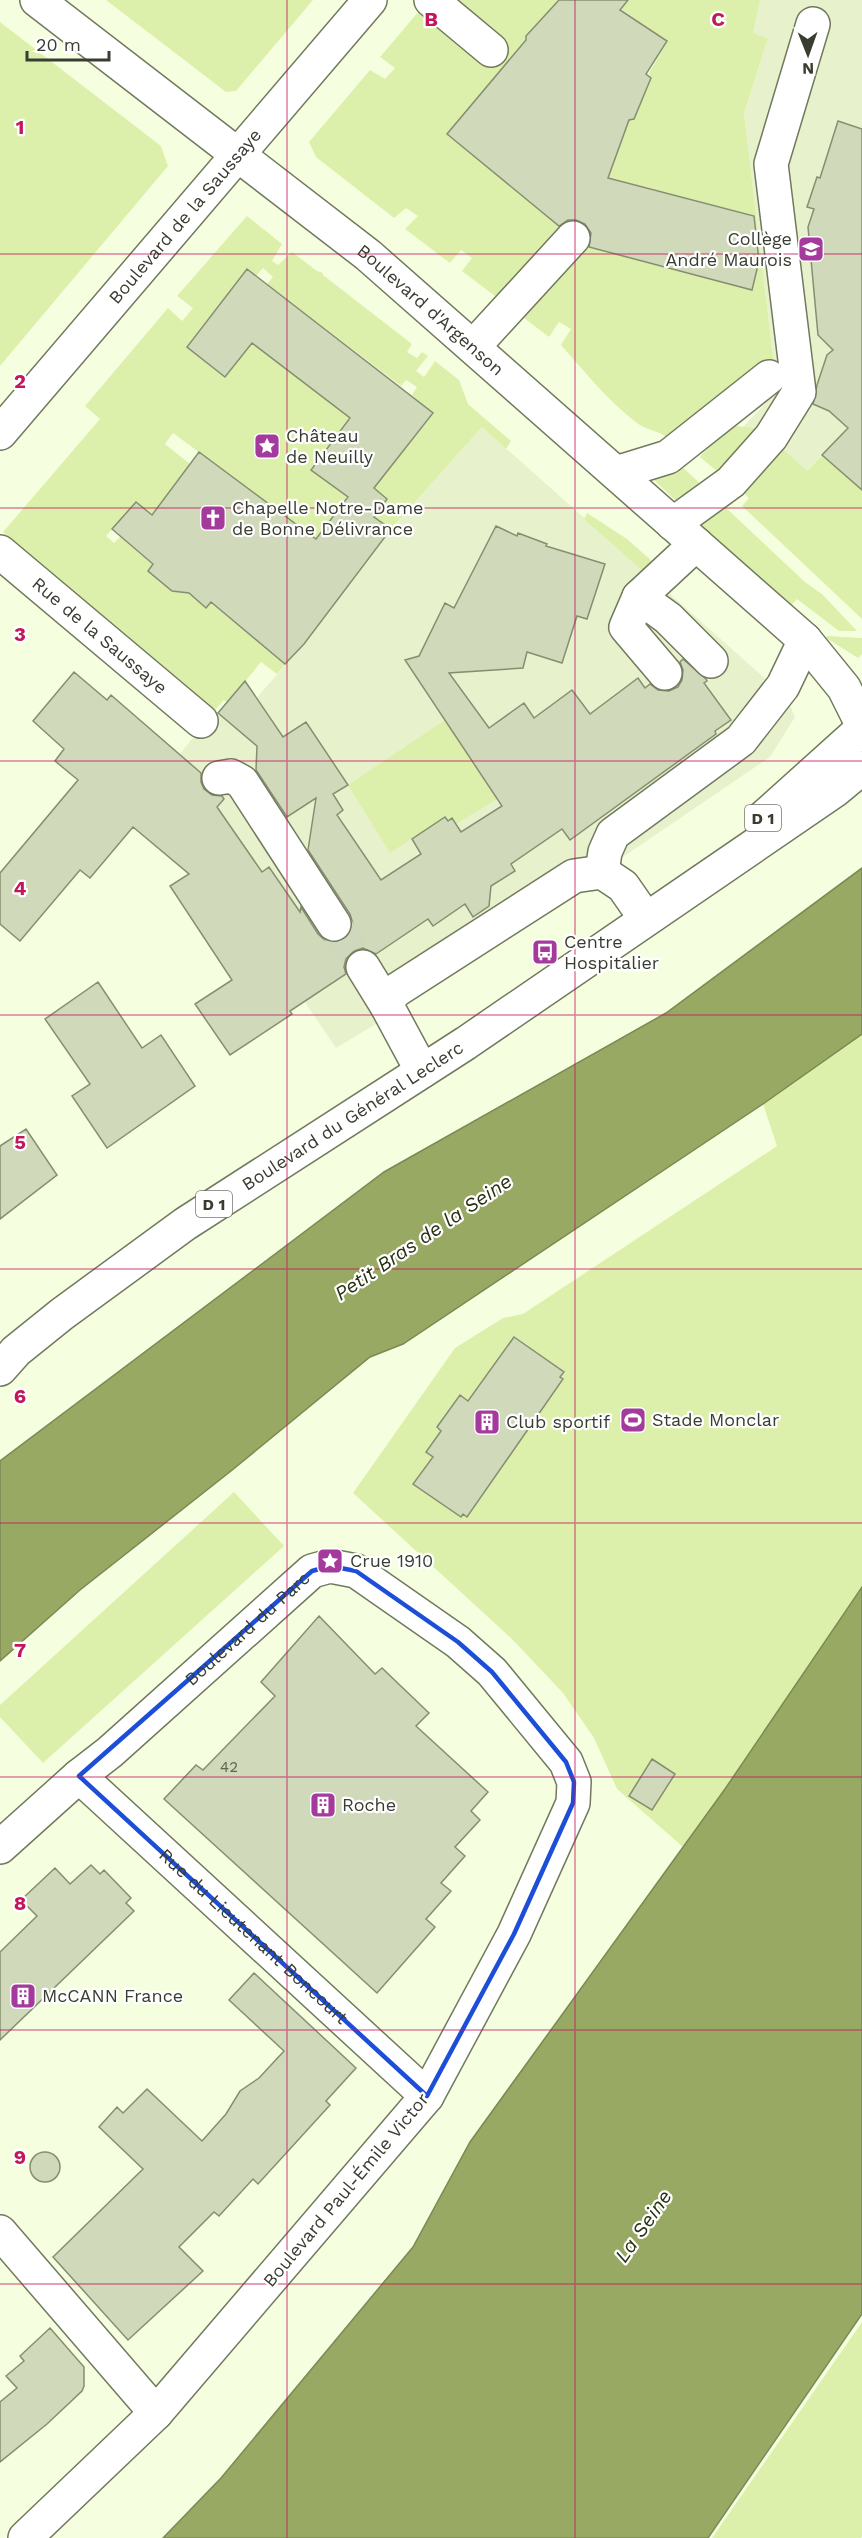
<svg xmlns="http://www.w3.org/2000/svg" width="862" height="2538" viewBox="0 0 862 2538" font-family="'Work Sans',sans-serif">
<style>
.built{fill:#e7f2cc}
.green{fill:#ddf0ab}
.water{fill:#97a963;stroke:#7b8954;stroke-width:1.5}
.building{fill:#d0d9ba;stroke:#868e72;stroke-width:1.5}
.lines{fill:none;stroke-linecap:round;stroke-linejoin:round}
.minor-tunnel{stroke:#cfd8bd;stroke-width:33;stroke-dasharray:33 16;stroke-linecap:butt}
.minor-casing{stroke:#71795e;stroke-width:36}
.major-casing{stroke:#71795e;stroke-width:36}
.minor{stroke:#fff;stroke-width:33}
.major{stroke:#fff;stroke-width:33}
.marked{fill:none;stroke:#1d4ed8;stroke-width:4.5;stroke-linejoin:round}
.grid{fill:none;stroke:#c2185b;stroke-width:1.5;stroke-opacity:0.55}
.labels{text-anchor:middle;stroke-width:4.5;stroke-linejoin:round;paint-order:stroke}
.number-label{font-size:15px;fill:#5f6453}
.shield{fill:#fff;stroke:#74776f;stroke-width:1.5}
.shield-label{font-size:16px;font-weight:bold;fill:#393d31}
.street-label{font-size:18px;fill:#393d31;stroke:#fff}
.poi-label{font-size:18px;fill:#393d31;stroke:#fff;text-anchor:start}
.water-label{font-size:20px;font-style:italic;fill:#293112;stroke:#fff}
.grid-label{font-size:20px;text-anchor:middle;font-weight:bold;fill:#c2185b;stroke:#fff;stroke-width:4.5;stroke-linejoin:round;paint-order:stroke}
</style>
<rect width="100%" height="100%" fill="#f5ffe0"/>
<path class="built" d="M760 0H862V412L767 513 700 457 729 425 742 428 777 391 744 113 768 38 753 33Z
M482 427 787 698 795 717 770 757 391 1015 336 1048 192 836 179 755 215 710 235 727 253 702 304 644 391 529Z"/>
<path class="green" d="M106 0H313L236 91 226 92Z
M439 0H559L526 36V40L471 115 465 112 447 134 582 245 752 290 759 263 727 255 757 244 754 216 606 177 629 120 634 118 638 109 637 106 641 103 645 94 643 89 648 87 651 79 649 73 667 42 621 9 628 0H760L753 33 768 38 744 113 775 374 673 444C662 429 651 433 637 423 608 401 585 372 561 345L571 329 559 322 549 337 462 271 472 258 461 250 450 263 405 229 418 216 406 208 394 218 316 157 309 142 370 70 385 79 395 68 380 57 425 4Z
M0 22 161 146 168 166 0 366Z
M247 216 282 244 272 261 278 265 292 252 317 271 323 273V275L412 344 407 352 417 358 422 352 428 356 416 371 424 377 435 361 459 380 468 404 511 441 506 449 482 427 391 529 374 517 387 499 374 488 432 413 412 395 417 387 406 380 401 386 267 284 273 277 263 268 256 276 247 269 252 343 350 418 312 469 348 497 316 539 173 433 165 444 190 464 159 506 183 525 175 535 136 502 106 536 114 543 121 536 153 564 148 571 171 590 182 593 187 590 205 608 213 599 215 606 269 651 304 644 277 674 261 662 239 689 244 717 224 700 215 710 3 532 100 419 85 406 168 308 182 321 193 308 177 296Z
M729 425 761 429 807 471 822 455 862 490V619L742 506 749 498 700 457Z
M676 461 805 582 823 595 857 631H839L797 599 787 609 649 475Z
M587 513 627 539 653 562 645 573 584 519Z
M827 636 862 638V654L858 658 826 638Z
M445 720 497 799 456 824 452 818 448 821 445 817 390 853 348 785Z
M862 1034V1587L743 1764 683 1847 617 1789 594 1738 563 1693 512 1639 353 1493 455 1348 503 1318 523 1314 777 1146 763 1104Z
M234 1492 284 1546 43 1763 0 1717V1705Z
M862 2322V2536L861 2538H712Z"/>
<path class="water" d="M862 868V1034L763 1104 403 1344 370 1357 231 1471 80 1590 0 1661V1461L384 1172 666 1013Z
M862 1587V2314L708 2538H163L221 2478 413 2247 470 2142 725 1789Z"/>
<path class="building" d="M559 0H628L620 10 667 41 646 74 651 78 634 119 629 120 608 178 754 216 759 261 752 290 589 247 591 233 585 224 576 220H568L559 226 447 134 526 40V36Z
M838 121 862 129V490L822 455 848 428 829 411 813 404 817 385 827 355 833 350 818 335 808 227 814 209 807 207 817 177 820 178Z
M247 269 433 413 374 488 387 499 374 517 391 529 304 644 285 664 211 602 206 608 189 593 172 591 148 571 153 564 112 529 136 502 152 515 199 452 316 539 348 497 311 470 350 418 252 343 225 377 187 347Z
M496 526 517 536 518 533 547 544 546 546 605 564 587 619 577 616 562 663 527 652 523 668 449 673 489 728 524 703 534 718 572 690 590 714 638 678 645 688 650 684 658 690 669 691 678 687 682 680 683 670 680 662 683 659 706 679 707 681 704 683 731 720 715 731 716 734 570 840 562 829 511 864 515 871 491 886 489 906 473 917 465 904 433 926 428 919 376 954 363 948 354 951 346 959 344 967 346 974 290 1011 292 1014 230 1055 195 1004 232 980 170 886 189 874 133 827 90 878 80 870 20 941 0 924V873L78 780 55 761 64 749 33 721 74 672 107 700 111 695 201 773V782L204 789 212 795 222 796 224 799 217 807 262 872 269 867 300 912 301 907 318 934 325 940 334 943 345 939 351 932 353 924 350 914 308 850 316 798 287 817 256 770 257 746 218 713 245 681 283 737 306 722 348 785 333 794 343 810 337 815 381 880 421 854 412 839 445 817 448 821 452 818 461 832 502 806 405 660 419 656 445 603 454 608Z
M98 982 142 1048 161 1035 195 1086 107 1148 72 1096 90 1084 45 1019Z
M26 1129 57 1175 0 1219V1146Z
M514 1337 564 1372 560 1377 563 1379 467 1517 463 1514 461 1517 413 1484 433 1457 426 1452 441 1431 437 1427 460 1395 468 1401Z
M319 1616 375 1674 382 1668 429 1713 416 1726 488 1792 471 1811 480 1820 455 1847 465 1856 441 1883 451 1891 426 1919 435 1927 377 1993 164 1799 196 1765 203 1770 275 1696 261 1682Z
M652 1759 675 1774 652 1810 629 1796Z
M91 1865 100 1874 104 1870 131 1898 126 1903 134 1911 0 2040V1952L37 1916 21 1900 55 1868 70 1884Z
M254 1973 356 2068 326 2101 330 2105 258 2184 253 2179 219 2216 214 2212 179 2247 203 2271 128 2340 53 2257 143 2169 99 2127 117 2107 123 2113 147 2089 202 2141 226 2114 240 2091 259 2078 284 2051 229 2000Z
M30 2167a15 15 0 1 1 30 0a15 15 0 1 1-30 0Z
M50 2328 84 2367V2386L82 2391 47 2424 0 2462V2402L17 2388 6 2376 24 2361 20 2356Z"/>
<g class="lines">
<path class="minor-tunnel" d="M334 924 363 967"/>
<defs>
<g id="minor">
<path id="s1" d="M37 0 368 255 805 640 844 688 862 724"/>
<path d="M431 0 491 50"/>
<path d="M473 347 573 238"/>
<path id="s2" d="M0 433 370 0"/>
<path d="M616 473 668 457 769 377"/>
<path d="M673 524 731 482 771 437 799 392 771 164 813 24"/>
<path id="s3" d="M0 552 201 721"/>
<path d="M639 597 668 618 711 661"/>
<path d="M665 673 626 627 639 597 696 544"/>
<path d="M219 778 231 776 242 782 334 924"/>
<path d="M602 872 605 852 613 834 741 740 783 686 805 640"/>
<path d="M363 967 387 1006"/>
<path d="M422 1071 387 1006 389 999 395 991 574 876 602 872 623 886 646 919"/>
<path id="s4" d="M79 1776 427 2096"/>
<path id="s5" d="M0 1847 79 1776 110 1752 312 1571 330 1566 356 1571 458 1642 492 1672 566 1762 574 1782 573 1803 514 1934 427 2096 156 2413 25 2538"/>
<path d="M0 2232 156 2413"/>
</g>
<g id="major">
<path d="M763 818 862 729"/>
<path id="s6" d="M0 1369 16 1351 62 1314 185 1224 466 1043 834 791 862 768"/>
</g>
</defs>
<use href="#minor" class="minor-casing"/>
<use href="#major" class="major-casing"/>
<use href="#minor" class="minor"/>
<use href="#major" class="major"/>
</g>
<path class="marked" d="M330 1566 356 1571 458 1642 492 1672 566 1762 574 1782 573 1803 514 1934 427 2096 79 1776 312 1571Z"/>
<path class="grid" d="M287 0V2538M575 0V2538M0 254H862M0 508H862M0 761H862M0 1015H862M0 1269H862M0 1523H862M0 1777H862M0 2030H862M0 2284H862"/>
<defs>
<symbol id="school-square" viewBox="-11 -11 22 22"><rect x="-9" y="-9" width="18" height="18" rx="4" fill="#a33a9c" stroke="#fff"/><path d="M0-5L7-2L0 1L-7-2ZM-4 1L0 2.5L4 1V4Q0 6-4 4Z" fill="#fff"/></symbol>
<symbol id="sight-square" viewBox="-11 -11 22 22"><rect x="-9" y="-9" width="18" height="18" rx="4" fill="#a33a9c" stroke="#fff"/><path d="M0-6L1.8-2.2L6-1.7L2.9 1.2L3.7 5.4L0 3.3L-3.7 5.4L-2.9 1.2L-6-1.7L-1.8-2.2Z" fill="#fff"/></symbol>
<symbol id="church-square" viewBox="-11 -11 22 22"><rect x="-9" y="-9" width="18" height="18" rx="4" fill="#a33a9c" stroke="#fff"/><path d="M-1.2-6h2.4v3.5h3.3v2.4h-3.3V6h-2.4V-.1h-3.3v-2.4h3.3Z" fill="#fff"/></symbol>
<symbol id="bus-square" viewBox="-11 -11 22 22"><rect x="-9" y="-9" width="18" height="18" rx="4" fill="#a33a9c" stroke="#fff"/><path d="M-5-6H5V4H4V6H2V4H-2V6H-4V4H-5ZM-3.5-4V0h7V-4ZM-3.5 1.2v1.5H-2V1.2ZM2 1.2v1.5H3.5V1.2Z" fill="#fff"/></symbol>
<symbol id="stadium-square" viewBox="-11 -11 22 22"><rect x="-9" y="-9" width="18" height="18" rx="4" fill="#a33a9c" stroke="#fff"/><path d="M0-5a6.5 5 0 1 0 0 10a6.5 5 0 1 0 0-10ZM-3.5-1.8h7v3.6h-7Z" fill="#fff"/></symbol>
<symbol id="building-square" viewBox="-11 -11 22 22"><rect x="-9" y="-9" width="18" height="18" rx="4" fill="#a33a9c" stroke="#fff"/><path d="M-4-6H4V6H1V3H-1V6H-4ZM-2.5-4.3h1.7v1.8h-1.7ZM.8-4.3h1.7v1.8H.8ZM-2.5-1h1.7V.8h-1.7ZM.8-1h1.7V.8H.8Z" fill="#fff"/></symbol>
</defs>
<g fill-rule="evenodd">
<use href="#school-square" x="796" y="234" width="30" height="30"/>
<use href="#sight-square" x="252" y="431" width="30" height="30"/>
<use href="#church-square" x="198" y="503" width="30" height="30"/>
<use href="#bus-square" x="530" y="937" width="30" height="30"/>
<use href="#stadium-square" x="618" y="1405" width="30" height="30"/>
<use href="#building-square" x="472" y="1407" width="30" height="30"/>
<use href="#sight-square" x="315" y="1546" width="30" height="30"/>
<use href="#building-square" x="308" y="1790" width="30" height="30"/>
<use href="#building-square" x="8" y="1981" width="30" height="30"/>
</g>
<g class="labels">
<g class="number-label">
<text x="229" y="1772">42</text>
</g>
<g class="shield">
<rect x="745" y="805" width="36" height="26" rx="4.5"/>
<rect x="196" y="1191" width="36" height="26" rx="4.5"/>
</g>
<g class="shield-label">
<text x="763" y="824">D 1</text>
<text x="214" y="1210">D 1</text>
</g>
<g class="street-label">
<text dy="6" stroke="none"><textPath href="#s2" startOffset="285">Boulevard de la Saussaye</textPath></text>
<text dy="6" stroke="none"><textPath href="#s1" startOffset="501">Boulevard d'Argenson</textPath></text>
<text dy="6" stroke="none"><textPath href="#s3" startOffset="130">Rue de la Saussaye</textPath></text>
<text dy="6" stroke="none"><textPath href="#s6" startOffset="435">Boulevard du Général Leclerc</textPath></text>
<text dy="6" stroke="none"><textPath href="#s5" startOffset="330">Boulevard du Parc</textPath></text>
<text dy="6" stroke="none"><textPath href="#s4" startOffset="237">Rue du Lieutenant Boncourt</textPath></text>
<text transform="translate(346 2190) rotate(-50)" y="6">Boulevard Paul-Émile Victor</text>
</g>
<g class="poi-label">
<text x="792" y="245" text-anchor="end">Collège<tspan x="792" dy="21">André Maurois</tspan></text>
<text x="286" y="442">Château<tspan x="286" dy="21">de Neuilly</tspan></text>
<text x="232" y="514">Chapelle Notre-Dame<tspan x="232" dy="21">de Bonne Délivrance</tspan></text>
<text x="564" y="948">Centre<tspan x="564" dy="21">Hospitalier</tspan></text>
<text x="652" y="1426">Stade Monclar</text>
<text x="506" y="1428">Club sportif</text>
<text x="350" y="1567">Crue 1910</text>
<text x="342" y="1811">Roche</text>
<text x="42" y="2002">McCANN France</text>
</g>
<g class="water-label">
<text transform="translate(423 1237) rotate(-34)" y="7">Petit Bras de la Seine</text>
<text transform="translate(643 2226) rotate(-55)" y="7">La Seine</text>
</g>
</g>
<g class="grid-label">
<text x="431" y="26">B</text>
<text x="718" y="26">C</text>
<text x="20" y="134">1</text>
<text x="20" y="388">2</text>
<text x="20" y="641">3</text>
<text x="20" y="895">4</text>
<text x="20" y="1149">5</text>
<text x="20" y="1403">6</text>
<text x="20" y="1657">7</text>
<text x="20" y="1910">8</text>
<text x="20" y="2164">9</text>
</g>
<g transform="translate(808 54) rotate(179)" stroke="#ffffff" stroke-width="4.5" paint-order="stroke">
<path d="M0-4.5L10 22L0 15L-10 22Z" fill="#393d31"/>
<text y="-9" font-size="16" font-weight="bold" text-anchor="middle" fill="#393d31">N</text>
</g>
<path d="M27 51v9h82v-9" fill="none" stroke="#393d31" stroke-width="3"/>
<text x="36" y="51" font-size="18" fill="#393d31" stroke="#ffffff" stroke-width="4.5" paint-order="stroke">20 m</text>
</svg>
